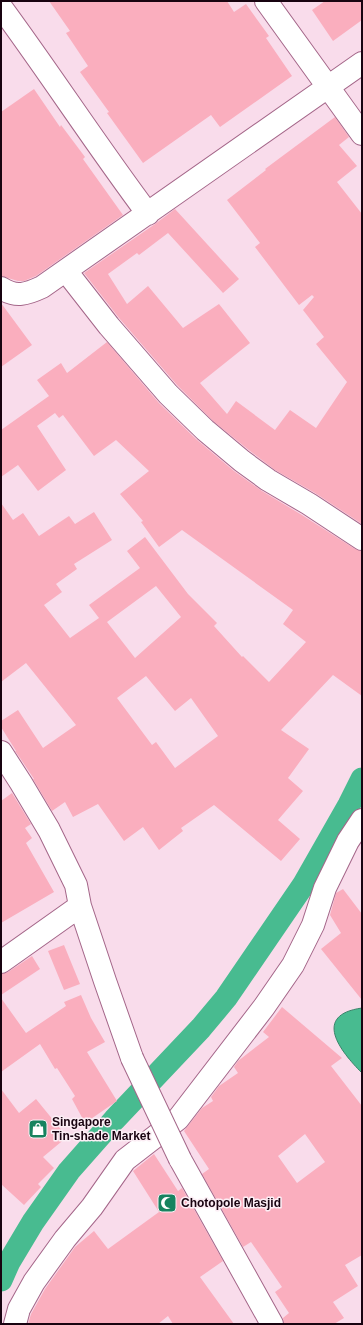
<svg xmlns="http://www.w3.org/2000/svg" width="363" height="1325" viewBox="0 0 363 1325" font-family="Arial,sans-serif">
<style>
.water{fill:#48bb90;stroke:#3a846a}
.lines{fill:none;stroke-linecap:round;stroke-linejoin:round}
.canal{stroke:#48bb90;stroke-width:23}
.building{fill:#faaebe;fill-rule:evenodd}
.minor-casing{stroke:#a46689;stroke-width:24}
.minor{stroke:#fff;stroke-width:22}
.minor-bridge-casing{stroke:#a46689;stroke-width:24;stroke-linecap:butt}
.minor-bridge{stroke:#fff;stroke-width:22}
.labels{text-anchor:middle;stroke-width:3;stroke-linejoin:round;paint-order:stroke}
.poi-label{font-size:12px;font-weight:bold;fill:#180310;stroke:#fceef5;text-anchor:start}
</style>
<rect width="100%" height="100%" fill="#f9dceb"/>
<path class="water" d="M362 1008V1073C340 1051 312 1015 362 1008Z"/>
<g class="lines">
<path class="canal" d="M1 1280 9 1262 33 1222 69 1171 114 1120 201 1028 226 998 304 884 349 805 362 779"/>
</g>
<path class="building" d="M49 1H227L234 12 246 4 269 36 266 38 292 76 220 127 211 115 143 163 107 113 109 112 80 72 88 66 66 33 70 31Z
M325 1H362V20L333 41 312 10Z
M34 89 60 127 61 125 85 157 83 159 123 215 36 276 24 281H18L1 276V112Z
M335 117 349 137 339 145 357 166 337 182 362 214V524L315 493 275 470 250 451 213 421 177 385 119 318 84 273 155 224 175 209 239 279 223 293 168 233 139 255 137 253 108 274 127 304 148 286 183 328 219 304 250 343 200 383 227 414 236 401 275 430 290 410 316 428 347 382 316 344 324 337 303 310 314 297 312 295 299 305 255 247 260 243 227 200 266 170 265 169Z
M1 303 32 345 1 367Z
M107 342 159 403 196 439 234 471 262 491 302 515 355 549 362 551V696L333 675 281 730 309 749 288 778 303 791 278 820 300 839 281 861 214 805 181 828 183 831 159 850 143 827 124 841 98 804 73 817 65 802 52 811 33 779H34L20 758 15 751H16L1 727V721L18 710 43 748 76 725 26 663 1 682V503L13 520 23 513 39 536 69 516 75 524 94 512 112 540 74 564 77 569 56 584 62 592 44 605 70 638 99 618 89 605 140 568 127 551 145 537 188 594 217 623 214 626 242 657 243 656 269 682 306 642 283 624 293 610 182 530 159 547 141 522 143 521 120 494 149 471 116 440 94 456 63 415 59 418 55 413 37 426 66 470 38 491 18 465 1 477V430L49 396 37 380 61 363 67 373ZM156 586 181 617 135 658 107 622ZM146 676 175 711 191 698 218 736 175 768 156 742 152 745 117 698Z
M12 793 31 824 25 828 32 838 26 843 54 892 1 923V801Z
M343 889 362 914V1000L321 949 341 933 330 915 336 893Z
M64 945 80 984 64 990 48 951Z
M32 956 40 969 1 995V974L8 972Z
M81 995 91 1018 105 1042 87 1052 117 1101 85 1123 72 1099 75 1096 57 1068 55 1069 40 1044 1 1072V998L26 1033 66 1006 64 1002Z
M282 1007 342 1058 331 1066 362 1106V1255L345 1265 358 1286 333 1302 344 1318 334 1324H284L283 1318 289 1313 275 1292 282 1287 251 1242 243 1247 202 1174 209 1169 184 1131 202 1108 213 1101 211 1097 219 1086 238 1073 234 1067 238 1061 269 1037 263 1032ZM305 1134 325 1162 297 1183 278 1156Z
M1 1089 19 1113 36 1099 67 1137 43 1157 54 1168 38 1184 41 1187 24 1205 1 1184Z
M154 1154 178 1191 182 1188 223 1261 200 1277 234 1324H173L168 1316 158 1324H28L31 1314 45 1289 75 1247 94 1231 108 1249 159 1212 133 1171Z"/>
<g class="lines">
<defs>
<path id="minor" d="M266 1 362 134
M1 7C51 75 97 146 148 214
M66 271 109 326 168 394 205 430 242 461 268 480 309 504 362 539
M1 288C16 298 27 294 42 287L362 63
M1 752 21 783 49 830 76 885 80 906 105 981 132 1058
M1 962 80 906
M180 1159 272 1324
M15 1324 19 1309 34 1282 65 1239 92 1207 125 1160 178 1119 264 1007 293 965 313 925 325 888 348 841 362 820"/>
</defs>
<use href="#minor" class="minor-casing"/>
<use href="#minor" class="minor"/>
<defs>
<path id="minor-bridge" d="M132 1058 180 1159"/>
</defs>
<use href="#minor-bridge" class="minor-bridge-casing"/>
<use href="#minor-bridge" class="minor-bridge"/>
</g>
<defs>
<symbol id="shop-square" viewBox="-11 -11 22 22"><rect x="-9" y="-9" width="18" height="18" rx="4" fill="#17835f" stroke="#fceef5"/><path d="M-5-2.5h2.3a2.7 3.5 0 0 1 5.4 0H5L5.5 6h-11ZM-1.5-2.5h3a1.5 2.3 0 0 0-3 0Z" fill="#fff"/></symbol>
<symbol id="mosque-square" viewBox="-11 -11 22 22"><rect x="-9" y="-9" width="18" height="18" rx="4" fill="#17835f" stroke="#fceef5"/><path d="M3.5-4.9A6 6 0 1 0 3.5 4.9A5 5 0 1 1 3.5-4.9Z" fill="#fff"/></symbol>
</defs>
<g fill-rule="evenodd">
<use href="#shop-square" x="27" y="1118" width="22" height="22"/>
<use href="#mosque-square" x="156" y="1192" width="22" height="22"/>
</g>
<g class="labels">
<g class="poi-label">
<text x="52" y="1126">Singapore<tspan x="52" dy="14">Tin-shade Market</tspan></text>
<text x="181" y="1207">Chotopole Masjid</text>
</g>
</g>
<rect width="363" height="1325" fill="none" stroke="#180310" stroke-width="4"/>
</svg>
